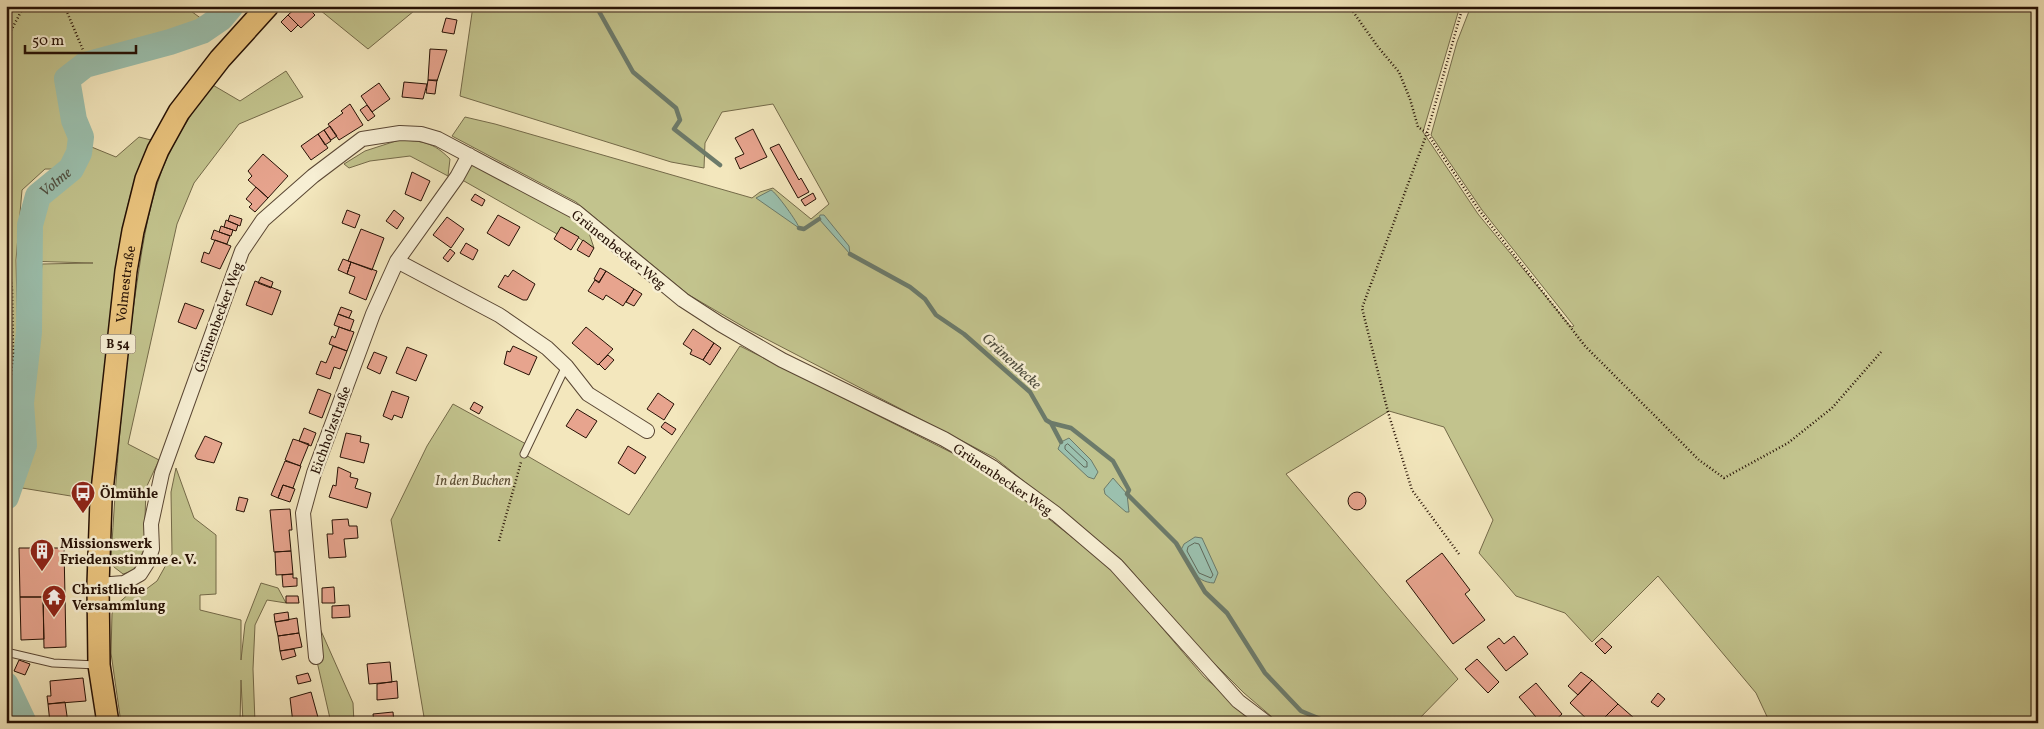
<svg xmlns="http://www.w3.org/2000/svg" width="2044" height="729" viewBox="0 0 2044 729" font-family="Vollkorn,serif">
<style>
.green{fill:#c2c38d;stroke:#746a49}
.water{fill:#9bc0ae;stroke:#6c7a6a}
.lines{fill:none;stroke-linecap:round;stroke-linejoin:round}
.shore{stroke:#60685a;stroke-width:1}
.stream{stroke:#6c7a6a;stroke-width:4.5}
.river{stroke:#9bc0ae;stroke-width:26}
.building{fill:#e7a48e;stroke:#261105}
.service-casing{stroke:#594633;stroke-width:9}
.minor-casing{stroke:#594633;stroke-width:16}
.primary-casing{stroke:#261105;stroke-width:24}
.path{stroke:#261105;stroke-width:2.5;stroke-dasharray:1 2.5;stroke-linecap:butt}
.service{stroke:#f7efd4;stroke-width:7}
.minor{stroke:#f7efd4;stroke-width:14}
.primary{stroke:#eac47e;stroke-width:21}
.labels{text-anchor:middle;stroke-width:5;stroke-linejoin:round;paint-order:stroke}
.shield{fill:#f7efd4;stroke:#655443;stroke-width:1}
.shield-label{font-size:12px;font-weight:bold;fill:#261105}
.street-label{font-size:14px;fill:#261105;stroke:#f7efd4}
.park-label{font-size:14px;font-style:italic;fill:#5d4f35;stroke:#f7efd4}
.poi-label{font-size:14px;font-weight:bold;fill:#261105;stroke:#f7efd4;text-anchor:start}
.water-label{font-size:15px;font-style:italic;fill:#4f4e40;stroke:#f7efd4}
</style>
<rect width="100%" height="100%" fill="#f3e7bd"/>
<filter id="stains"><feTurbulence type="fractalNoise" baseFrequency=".004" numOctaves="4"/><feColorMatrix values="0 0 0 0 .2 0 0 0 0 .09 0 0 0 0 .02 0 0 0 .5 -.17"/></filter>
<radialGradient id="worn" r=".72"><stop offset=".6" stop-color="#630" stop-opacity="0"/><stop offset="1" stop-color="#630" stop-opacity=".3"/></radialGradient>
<path class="green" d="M6 6H184L206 22C192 34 179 46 162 53 136 64 99 55 78 75 73 79 70 85 66 90L63 91 72 139 116 157 139 137 151 140C121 199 117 270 110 336 104 391 97 445 89 499L16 487 30 451 24 405 30 383 42 264 93 263 23 261C24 249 23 234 26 222 31 203 61 187 70 169H45L22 190 16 260 18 351 12 446 6 467Z
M315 6H420L368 49Z
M473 6H1460L1423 132 1478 214 1571 327 1574 326 1482 210 1431 135 1457 42 1471 6H2038V723H1770L1756 693 1658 576 1592 642 1565 613 1516 596 1479 553 1493 520 1444 427 1389 411 1286 474 1458 679 1415 723H1279L1244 693 1201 650 1122 560 995 458 749 330 689 295 576 202 452 136 465 117 495 124 752 198 760 192 773 188 811 219 829 204 773 104 722 112 705 143 704 168 671 162 460 96Z
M286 71 303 97 239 124 194 183 177 224 128 444 159 460 146 488 144 550 133 571 123 574 114 567 111 560C116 474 122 389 134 303 141 257 146 213 162 170 174 139 193 112 211 84L240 101Z
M399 140C423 141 433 142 450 159L448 176 410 156 370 161 349 168 344 164 365 151Z
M467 159 576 212 588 230 594 248 562 227 557 234 457 177Z
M740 346 988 471 1111 568 1204 677 1258 723H425L391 520 427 446 453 404 526 444 524 454 629 515Z
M176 468 194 518 216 535V594L200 595V610L241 620V660L245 624 261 583 278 588 286 603 267 600 255 625 253 669 255 723H243L241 680 240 723H121L111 653 112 614 114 607 131 592 145 590 157 581 172 554 171 492Z
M310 606 353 703 354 723H331L316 657Z"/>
<path class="water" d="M771 190C776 192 799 224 799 228L756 198Z
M820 215H824L849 246 850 254 819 219Z
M1069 438 1091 460 1098 472 1094 479 1088 477 1058 449 1061 442Z
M1113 478 1127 494 1129 512H1126L1105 494 1104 489Z
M1195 537 1202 538 1218 573 1214 583C1194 582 1190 566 1181 550L1184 544Z"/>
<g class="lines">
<path class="shore" d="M1068 444 1087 462V467H1084L1065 449V446Z
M1195 543 1199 544 1213 575 1211 578 1199 573 1187 551 1188 547Z"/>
<path class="stream" d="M201 6 210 9 218 6
M596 6 633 72 676 108 680 120 674 129 720 165
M799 228 804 229 819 219
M850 254 910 287 925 299 936 315 964 334 1030 392 1046 420 1051 423 1071 428 1113 461 1129 490 1127 494 1176 543 1205 592 1227 613 1265 673 1301 711 1330 723
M1051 423 1061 442"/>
<g class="river">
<path id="s1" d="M6 497 24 445 21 403 29 332 30 225 38 196 71 169 79 153 81 137 74 120 67 79 85 65 170 42 202 31 221 18 231 6"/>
<path d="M6 685 24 723"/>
</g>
</g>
<path class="building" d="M298 6H306L315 15 301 28 288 15Z
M288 15 298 25 291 32 281 22Z
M446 18 457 20 454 34 442 32Z
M430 49 447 50 437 81 428 80Z
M428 80H437L435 94 426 93Z
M404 82 427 84 423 99 402 97Z
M379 83 390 99 372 112 361 96Z
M350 104 363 125 339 140 328 124 343 113 341 111Z
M367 105 375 116 368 121 360 110Z
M330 126 337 136 331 140 324 130Z
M753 129 767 157 740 169 735 158 744 154 735 138Z
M324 130 331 141 325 145 318 134Z
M318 134 328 148 311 160 301 146Z
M779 144 799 180 801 178 809 192 798 198 770 148Z
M263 154 288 176 268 198 248 180 252 176 248 171Z
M412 172 430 181 421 201 405 194Z
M256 187 268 198 255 212 249 207 252 204 246 199Z
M813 193 816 199 805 206 801 200Z
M475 194 485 200 482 206 471 200Z
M347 210 360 215 355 228 342 223Z
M394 210 404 218 397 229 386 221Z
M230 215 242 219 240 226 228 221Z
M498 215 520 227 509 246 487 233Z
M447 217 464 229 451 248 433 235Z
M226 220 238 225 236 231 224 227Z
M221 226 233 230 231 236 219 232Z
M561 227 579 237 571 250 554 239Z
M361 229 384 238 372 270 348 261Z
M214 230 230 236 227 244 211 239Z
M215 240 231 246 220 269 201 262 204 252 209 254Z
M583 240 594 248 589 257 577 250Z
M466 243 478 250 473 260 460 253Z
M450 249 455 253 448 262 443 258Z
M343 259 351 262 347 274 338 270Z
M351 262 377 271 366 300 349 293 355 277 347 274Z
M600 268 606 271 599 282 594 279Z
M513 270 535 284 527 300H523L498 287 505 275 508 277Z
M606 271 634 289 623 306 606 295 603 300 588 291 595 280 599 283Z
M261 277 273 282 271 288 258 283Z
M255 281 281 291 272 315 246 305Z
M634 289 642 294 634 306 626 302Z
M185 303 204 310 196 329 178 322Z
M341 307 352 311 349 318 338 314Z
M338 314 354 320 350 331 334 325Z
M339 327 354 332 347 351 329 344 332 336 335 338Z
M586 327 613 349 598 365 572 343Z
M693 329 714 343 703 360 690 354 692 350 683 344Z
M714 343 721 348 710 365 703 360Z
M333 346 347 351 340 369 334 367 330 379 316 374 321 361 326 363Z
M513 346 537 357 529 375 504 364 507 351 510 352Z
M407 347 427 355 416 381 396 373Z
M374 352 387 357 380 374 367 368Z
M608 355 614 360 605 370 599 364Z
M318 389 331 394 322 418 309 413Z
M392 391 409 397 402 418 394 415 392 420 383 416Z
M658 393 674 404 664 420 647 409Z
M474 402 483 407 479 414 470 409Z
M577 409 597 421 586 438 566 426Z
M665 422 676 429 672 435 661 427Z
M304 428 316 433 311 446 299 441Z
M346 433 361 436 360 442 369 444 364 463 340 457Z
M205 436 222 443 214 463 197 459 195 456Z
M293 439 309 444 300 466 285 460Z
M628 446 646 457 635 474 618 463Z
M285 461 301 466 293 488 283 485 278 498 271 495Z
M338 467 351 473 350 477 358 479 355 488 371 493 367 508 329 497 333 485 336 486Z
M283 485 295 489 290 502 278 498Z
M1348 501a9 9 0 1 1 18 0a9 9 0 1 1-18 0Z
M239 497 248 499 244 512 236 510Z
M290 509 292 530H289L291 551 274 552 270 510Z
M348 519 349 526H357L358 538 344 539 346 557 329 558 327 534H333L332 520Z
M19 548H64L65 597H20Z
M291 551 293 574 276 575 275 552Z
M1442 553 1470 590 1465 594 1485 620 1453 644 1406 581Z
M293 574V578H297V586L283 587 282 575Z
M334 587 335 603H322V588Z
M65 596 66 647 44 648 43 597Z
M286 596H298L299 603H286Z
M20 597H43L44 639 21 640Z
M349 605 350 617 332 618V606Z
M288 612 289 620 275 622 274 614Z
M297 618 299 633 278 636 275 622Z
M299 633 302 647 280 651 278 636Z
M1514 636 1528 654 1506 671 1487 647 1499 638 1504 644Z
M1602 638 1612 647 1605 654 1595 644Z
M294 649 296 656 282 660 280 651Z
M1477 659 1499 682 1488 693 1465 669Z
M19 660 30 664 25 675 14 671Z
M390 662 392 682 369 684 367 664Z
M1581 672 1592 680 1578 695 1568 686Z
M308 673 311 681 298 684 296 676Z
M83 678 86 701 48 704 47 696H51L50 681Z
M1592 680 1618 704 1599 723H1591L1570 703Z
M397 681 398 698 377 700V684Z
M1536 683 1562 714 1552 723H1541L1519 697Z
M311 692 319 721 293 723 290 698Z
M1658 693 1665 699 1658 707 1651 702Z
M65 702 68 723H50L48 704Z
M1618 704 1634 718 1630 723H1599Z
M393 712 394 723H374L373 714Z"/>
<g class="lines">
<defs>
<path id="service" d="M524 454 566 366
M6 652 53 663 97 665"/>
<path id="minor" d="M397 261 499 315 547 348 566 366 588 394 647 431
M98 585 124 583 140 574 147 563 152 549 151 524 162 473 242 251 263 220 313 176 362 139 400 133 421 134 438 139 576 212 683 300 720 324 782 360 944 439 992 467 1056 514 1116 565 1238 701 1267 723
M316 657 303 513 314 473 373 314 397 261 457 177 469 155"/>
<g id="primary">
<path id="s2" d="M108 723 99 665 98 585 101 500 126 271 133 231 146 179 158 150 179 112 220 59 268 6"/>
</g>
</defs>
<use href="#service" class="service-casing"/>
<use href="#minor" class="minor-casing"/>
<use href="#primary" class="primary-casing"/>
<path class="path" d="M67 6V12L83 50
M1349 6 1378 47 1399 72 1410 99 1418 127 1427 133 1479 210 1585 346 1699 460 1724 478 1788 443 1832 408 1881 352
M6 40 24 6
M6 241 12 289 13 353 6 429
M499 541 521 462
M1459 554 1412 490 1388 412 1362 308 1427 133 1463 6"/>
<use href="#service" class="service"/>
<use href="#minor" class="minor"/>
<use href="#primary" class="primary"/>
</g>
<defs>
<symbol id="bus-pin" viewBox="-11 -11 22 30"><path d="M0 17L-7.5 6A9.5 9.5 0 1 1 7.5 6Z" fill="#8f2418" stroke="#f7efd4"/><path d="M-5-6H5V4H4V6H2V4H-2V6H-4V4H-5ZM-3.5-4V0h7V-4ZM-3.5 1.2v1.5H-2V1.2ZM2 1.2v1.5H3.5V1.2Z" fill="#fff"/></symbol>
<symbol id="building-pin" viewBox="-11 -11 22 30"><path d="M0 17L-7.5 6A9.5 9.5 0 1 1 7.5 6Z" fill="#8f2418" stroke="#f7efd4"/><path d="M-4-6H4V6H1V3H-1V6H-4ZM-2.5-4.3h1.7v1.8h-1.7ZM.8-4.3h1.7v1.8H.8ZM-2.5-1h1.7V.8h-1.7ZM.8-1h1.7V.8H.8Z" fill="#fff"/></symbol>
<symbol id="temple-pin" viewBox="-11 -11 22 30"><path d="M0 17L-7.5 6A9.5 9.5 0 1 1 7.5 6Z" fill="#8f2418" stroke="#f7efd4"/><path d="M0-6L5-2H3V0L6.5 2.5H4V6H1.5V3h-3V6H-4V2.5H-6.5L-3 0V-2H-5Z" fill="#fff"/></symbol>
</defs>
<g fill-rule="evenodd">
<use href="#bus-pin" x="69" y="479" width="28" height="38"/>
<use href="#building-pin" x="28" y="537" width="28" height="38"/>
<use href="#temple-pin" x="40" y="583" width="28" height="38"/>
</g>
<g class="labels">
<rect class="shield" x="100.5" y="334.5" width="35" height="19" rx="4"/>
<g class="shield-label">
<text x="118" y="348">B 54</text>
</g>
<g class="street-label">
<text transform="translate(619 249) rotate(39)" y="5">Grünenbecker Weg</text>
<text dy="5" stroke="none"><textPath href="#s2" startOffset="441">Volmestraße</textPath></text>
<text transform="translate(218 317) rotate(-70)" y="5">Grünenbecker Weg</text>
<text transform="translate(330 430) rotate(-70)" y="5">Eichholzstraße</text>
<text transform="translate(1003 479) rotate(34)" y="5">Grünenbecker Weg</text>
</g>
<g class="park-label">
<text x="473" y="485">In den Buchen</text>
</g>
<g class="poi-label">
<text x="100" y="498">Ölmühle</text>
<text x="60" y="548">Missionswerk<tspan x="60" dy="16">Friedensstimme e. V.</tspan></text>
<text x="72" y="594">Christliche<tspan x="72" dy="16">Versammlung</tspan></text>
</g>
<g class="water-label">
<text dy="5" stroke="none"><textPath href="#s1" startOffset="328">Volme</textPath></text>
<text transform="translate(1012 361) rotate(43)" y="5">Grünenbecke</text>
</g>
</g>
<rect width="2044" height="729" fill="none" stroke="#f3e7bd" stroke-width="25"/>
<rect x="8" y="8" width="2029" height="714" fill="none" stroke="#261105" stroke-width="2.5"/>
<rect x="12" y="12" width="2019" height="704" fill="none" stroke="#261105"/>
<path d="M25 45v8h111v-8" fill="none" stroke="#261105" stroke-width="2.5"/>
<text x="32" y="45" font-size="15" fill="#261105" stroke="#f7efd4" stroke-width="4" paint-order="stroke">50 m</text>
<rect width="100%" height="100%" filter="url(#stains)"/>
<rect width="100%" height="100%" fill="url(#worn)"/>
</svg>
